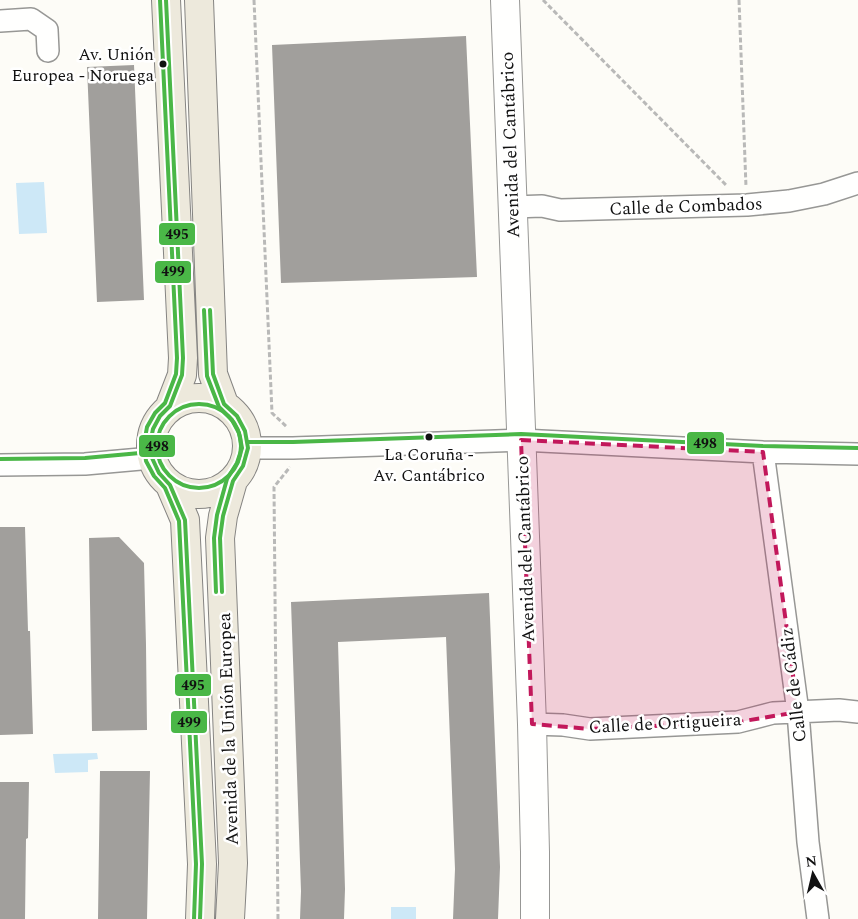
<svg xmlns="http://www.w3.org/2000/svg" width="858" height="919" viewBox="0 0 858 919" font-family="Spectral,serif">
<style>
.water{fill:#cde8f7}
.building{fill:#a19f9c}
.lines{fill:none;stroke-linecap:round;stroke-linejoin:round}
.minor-casing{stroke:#979795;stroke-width:24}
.tertiary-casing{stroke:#979795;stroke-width:30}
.primary-casing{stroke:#858482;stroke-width:30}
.path{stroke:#b9b9b8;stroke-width:3;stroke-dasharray:5 2.5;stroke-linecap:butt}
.minor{stroke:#fffffe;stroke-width:21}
.tertiary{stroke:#fffffe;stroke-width:28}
.primary{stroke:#ede9dc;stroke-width:28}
.bus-1-casing{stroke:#fff;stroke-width:8}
.bus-2-casing{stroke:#fff;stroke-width:8}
.bus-3-casing{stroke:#fff;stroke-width:8}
.bus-1{stroke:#4ab747;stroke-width:4}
.bus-2{stroke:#4ab747;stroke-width:4}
.bus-3{stroke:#4ab747;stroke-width:4}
.marked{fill:#c2185b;fill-opacity:0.2;stroke:#c2185b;stroke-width:4;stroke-dasharray:10 6;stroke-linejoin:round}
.bus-dot{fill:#111;stroke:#fff;stroke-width:2}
.labels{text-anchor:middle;stroke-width:5;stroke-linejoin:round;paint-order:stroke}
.bus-label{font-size:17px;fill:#111;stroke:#fff;text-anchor:end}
.street-label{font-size:18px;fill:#111;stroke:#fff}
.line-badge{stroke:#fff;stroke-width:2}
.pale-badge-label{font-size:14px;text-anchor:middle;font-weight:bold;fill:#111}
</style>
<rect width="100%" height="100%" fill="#fdfcf7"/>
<path class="water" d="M44 182 47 233 19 234 16 183Z
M97 753 98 759 88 760V772L55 773 53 754Z
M391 907H416V919H391Z"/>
<path class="building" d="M466 36 477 277 281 283 272 45Z
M134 65 144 300 97 302 87 67Z
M0 527H25L28 631H30L33 734 0 735Z
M119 537 144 563 146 645 147 730 92 731 89 538Z
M489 593 500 867 498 919H453L455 869 446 637 338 642 345 889 344 919H300L301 891 291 602Z
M100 771H150L147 919H98Z
M0 782H29L28 838 26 839 25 919H0Z"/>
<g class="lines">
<defs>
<path id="minor" d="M0 21 31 19 47 30 48 51
M513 207 542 206 560 210 747 205 789 201 824 194 858 183
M248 448H293L521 440 763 452 858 454
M763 452 798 712 808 842 818 919
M0 465 85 464 152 458
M532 724 563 725 590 729 738 722 773 713 839 710 858 712"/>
<path id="tertiary" d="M505 0 532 724 535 852V919"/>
<path id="primary" d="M166 0 183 358 182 375 170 406
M199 0 213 374 224 404
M151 446a48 48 0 1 1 96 0a48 48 0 1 1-96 0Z
M170 485 185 520 202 864 200 919
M230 919 233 863 220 538 223 516 233 481"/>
</defs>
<use href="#minor" class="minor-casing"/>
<use href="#tertiary" class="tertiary-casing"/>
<use href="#primary" class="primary-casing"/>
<path class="path" d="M254 0 272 413 287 427
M543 0 727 186
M739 0 746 187
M278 919 274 487 290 467"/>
<use href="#minor" class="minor"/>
<use href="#tertiary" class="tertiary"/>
<use href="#primary" class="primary"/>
<defs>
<path id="bus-1" d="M166 0 183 358 182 375 170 406 160 416 153 429 150 444 152 458 159 473 170 485 185 520 202 864 200 919
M210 310 213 374 224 404 237 416 245 431 248 448 243 466 233 481 223 516 220 538 222 592"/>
<path id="bus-2" d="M160 0 177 358 176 374 165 403 155 413 147 427 144 444 146 461 154 476 165 488 179 521 196 864 194 919
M204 310 207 376 219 407 232 420 239 433 242 448 237 463 227 479 217 515 214 538 216 592"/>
<path id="bus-3" d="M157 446a42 42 0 1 1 84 0a42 42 0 1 1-84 0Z
M248 442H293L521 434 763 446 858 448
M0 459 85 458 151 452"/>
</defs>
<use href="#bus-1" class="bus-1-casing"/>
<use href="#bus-2" class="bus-2-casing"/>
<use href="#bus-3" class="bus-3-casing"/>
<use href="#bus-1" class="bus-1"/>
<use href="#bus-2" class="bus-2"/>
<use href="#bus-3" class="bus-3"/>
</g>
<path class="marked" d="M521 440 763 452 798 712 738 722 590 729 532 724Z"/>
<g class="bus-dot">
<circle cx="163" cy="64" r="4.5"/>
<circle cx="429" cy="437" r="4.5"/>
</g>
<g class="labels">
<g class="bus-label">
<text x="154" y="60">Av. Unión<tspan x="154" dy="21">Europea - Noruega</tspan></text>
<text x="429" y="460" text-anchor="middle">La Coruña -<tspan x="429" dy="21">Av. Cantábrico</tspan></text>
</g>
<g class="street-label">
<text transform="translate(510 145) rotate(-92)" y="6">Avenida del Cantábrico</text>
<text transform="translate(686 206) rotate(-2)" y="6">Calle de Combados</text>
<text transform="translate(525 549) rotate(-92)" y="6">Avenida del Cantábrico</text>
<text transform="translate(793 685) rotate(-97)" y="6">Calle de Cádiz</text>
<text transform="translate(665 723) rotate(-3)" y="6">Calle de Ortigueira</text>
<text transform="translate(228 729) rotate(-92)" y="6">Avenida de la Unión Europea</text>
</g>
</g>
<g class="line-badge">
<rect x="158" y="222" width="38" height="24" rx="5" fill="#4ab747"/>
<rect x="154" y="260" width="38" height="24" rx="5" fill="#4ab747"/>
<rect x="686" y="431" width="39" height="24" rx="5" fill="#4ab747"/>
<rect x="138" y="434" width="38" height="24" rx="5" fill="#4ab747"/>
<rect x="174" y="673" width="38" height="24" rx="5" fill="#4ab747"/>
<rect x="170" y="710" width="38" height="24" rx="5" fill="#4ab747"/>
</g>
<g class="pale-badge-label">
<text x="177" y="239">495</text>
<text x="173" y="276">499</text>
<text x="705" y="448">498</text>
<text x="157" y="451">498</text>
<text x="193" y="690">495</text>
<text x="189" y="727">499</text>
</g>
<g transform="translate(813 874) rotate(352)" stroke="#ffffff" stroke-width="4" paint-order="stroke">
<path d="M0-4L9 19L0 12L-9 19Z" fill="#111111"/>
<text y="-8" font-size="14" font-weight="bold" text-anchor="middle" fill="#111111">N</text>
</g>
</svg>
